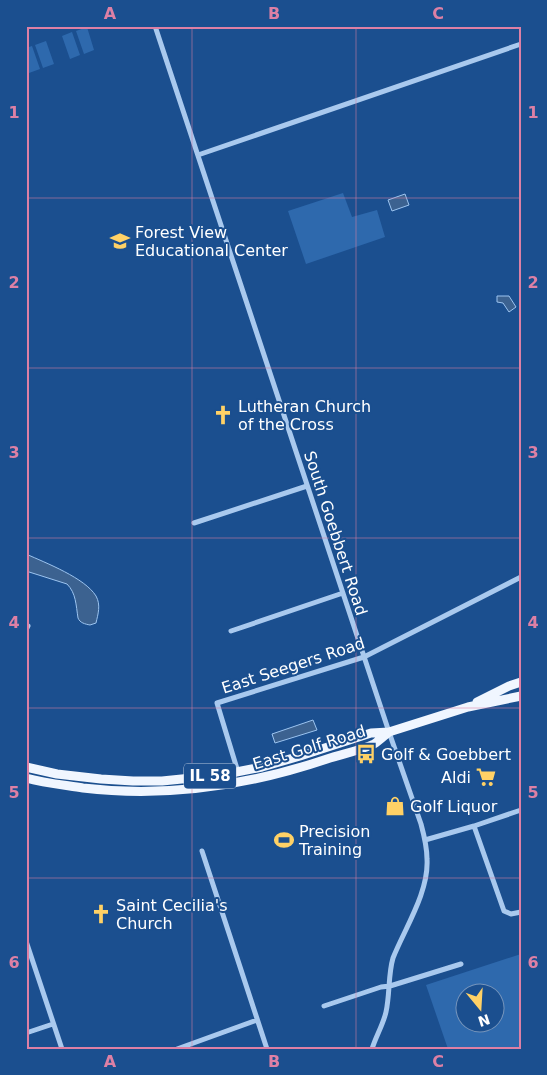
<svg xmlns="http://www.w3.org/2000/svg" width="547" height="1075" viewBox="0 0 547 1075" font-family="'DejaVu Sans',sans-serif">
<style>
.green{fill:#2e69ad;fill-rule:evenodd}
.water{fill:#3c6290;stroke:#9cc4f0}
.lines{fill:none;stroke-linecap:round;stroke-linejoin:round}
.street{stroke:#a9c9ee;stroke-width:5}
.primary{stroke:#f0f6ff;stroke-width:9}
.grid{fill:none;stroke:#dd80a5;stroke-width:1;stroke-opacity:0.55}
.labels{text-anchor:middle;stroke-width:4;stroke-linejoin:round;paint-order:stroke}
.shield{fill:#1b4f8f;stroke:#bbcadd;stroke-width:1}
.shield-label{font-size:15px;font-weight:bold;fill:#fff}
.poi-label{font-size:16px;fill:#fff;stroke:#1b4f8f;text-anchor:start}
.street-label{font-size:16px;fill:#fff;stroke:#1b4f8f}
.neatline{fill:none;stroke:#dd80a5;stroke-width:2}
.grid-label{font-size:16px;text-anchor:middle;font-weight:bold;fill:#dd80a5}
</style>
<rect width="100%" height="100%" fill="#1b4f8f"/>
<path class="green" d="M87 27 94 50 84 54 76 31Z
M72 32 80 55 70 59 62 36Z
M46 41 54 64 43 68 35 45Z
M32 46 40 69 29 73 26 64V48Z
M343 193 352 217 377 210 385 237 306 264 288 211Z
M521 954V1049H448L426 985ZM464 992H494V1022H464Z"/>
<path class="water" d="M405 194 409 205 392 211 388 200Z
M497 296H509L516 307 509 312 503 303 497 302Z
M26 554C46 563 85 578 96 596 101 605 98 614 96 623L90 625C85 624 80 623 78 618 76 605 76 593 67 584L26 571Z
M313 720 317 730 275 743 272 734Z"/>
<g class="lines">
<path class="street" d="M155 26 389 732 421 824C424 835 427 847 427 859 429 892 405 928 393 958 388 975 390 994 386 1012 383 1025 376 1036 372 1049
M198 155 521 44
M194 523 307 486
M26 625 28 626 26 630
M231 631 343 593
M238 772 217 703 364 657 521 577
M474 826 504 911 511 914 521 912
M425 840 474 826 521 810
M202 851 267 1049
M26 941 62 1049
M324 1006 381 987 390 986 461 964
M26 1033 53 1024
M177 1049 257 1020"/>
<path class="primary" d="M477 702 509 686 521 682
M26 767 57 774 101 779 133 781H162L221 775 262 767 300 756 371 733 389 732 468 707 521 696
M26 778C44 783 64 785 83 788 166 798 247 786 327 759 342 754 359 751 374 744 379 741 384 736 389 732"/>
</g>
<path class="grid" d="M192 26V1049M356 26V1049M26 198H521M26 368H521M26 538H521M26 708H521M26 878H521"/>
<defs>
<symbol id="school-bare" viewBox="-9 -9 18 18"><path d="M0-5L7-2L0 1L-7-2ZM-4 1L0 2.5L4 1V4Q0 6-4 4Z" fill="#ffd166" stroke="#1b4f8f" stroke-width="2.5" paint-order="stroke"/></symbol>
<symbol id="church-bare" viewBox="-9 -9 18 18"><path d="M-1.2-6h2.4v3.5h3.3v2.4h-3.3V6h-2.4V-.1h-3.3v-2.4h3.3Z" fill="#ffd166" stroke="#1b4f8f" stroke-width="2.5" paint-order="stroke"/></symbol>
<symbol id="bus-bare" viewBox="-9 -9 18 18"><path d="M-5-6H5V4H4V6H2V4H-2V6H-4V4H-5ZM-3.5-4V0h7V-4ZM-3.5 1.2v1.5H-2V1.2ZM2 1.2v1.5H3.5V1.2Z" fill="#ffd166" stroke="#1b4f8f" stroke-width="2.5" paint-order="stroke"/></symbol>
<symbol id="supermarket-bare" viewBox="-9 -9 18 18"><path d="M-6-5.5h2.5l.6 2H6L4.5 2H-2.5L-4.4-4H-6ZM-1.5 3.2a1.3 1.3 0 1 0 .1 0ZM3 3.2a1.3 1.3 0 1 0 .1 0Z" fill="#ffd166" stroke="#1b4f8f" stroke-width="2.5" paint-order="stroke"/></symbol>
<symbol id="shop-bare" viewBox="-9 -9 18 18"><path d="M-5-2.5h2.3a2.7 3.5 0 0 1 5.4 0H5L5.5 6h-11ZM-1.5-2.5h3a1.5 2.3 0 0 0-3 0Z" fill="#ffd166" stroke="#1b4f8f" stroke-width="2.5" paint-order="stroke"/></symbol>
<symbol id="stadium-bare" viewBox="-9 -9 18 18"><path d="M0-5a6.5 5 0 1 0 0 10a6.5 5 0 1 0 0-10ZM-3.5-1.8h7v3.6h-7Z" fill="#ffd166" stroke="#1b4f8f" stroke-width="2.5" paint-order="stroke"/></symbol>
</defs>
<g fill-rule="evenodd">
<use href="#school-bare" x="106" y="227" width="28" height="28"/>
<use href="#church-bare" x="209" y="401" width="28" height="28"/>
<use href="#bus-bare" x="352" y="740" width="28" height="28"/>
<use href="#supermarket-bare" x="472" y="763" width="28" height="28"/>
<use href="#shop-bare" x="381" y="792" width="28" height="28"/>
<use href="#stadium-bare" x="270" y="826" width="28" height="28"/>
<use href="#church-bare" x="87" y="900" width="28" height="28"/>
</g>
<g class="labels">
<rect class="shield" x="184" y="763.5" width="52" height="25" rx="4"/>
<g class="shield-label">
<text x="210" y="781">IL 58</text>
</g>
<g class="poi-label">
<text x="135" y="238">Forest View<tspan x="135" dy="18">Educational Center</tspan></text>
<text x="238" y="412">Lutheran Church<tspan x="238" dy="18">of the Cross</tspan></text>
<text x="381" y="760">Golf &amp; Goebbert</text>
<text x="471" y="783" text-anchor="end">Aldi</text>
<text x="410" y="812">Golf Liquor</text>
<text x="299" y="837">Precision<tspan x="299" dy="18">Training</tspan></text>
<text x="116" y="911">Saint Cecilia's<tspan x="116" dy="18">Church</tspan></text>
</g>
<g class="street-label">
<text transform="translate(336 533) rotate(72)" y="6">South Goebbert Road</text>
<text transform="translate(293 665) rotate(-18)" y="6">East Seegers Road</text>
<text transform="translate(309 747) rotate(-17)" y="6">East Golf Road</text>
</g>
</g>
<rect width="547" height="1075" fill="none" stroke="#1b4f8f" stroke-width="55"/>
<g transform="translate(480 1008) rotate(162)"><circle r="24" fill="#1b4f8f" stroke="#7695bc"/>
<path d="M0-4L9 19L0 12L-9 19Z" fill="#ffd166"/>
<text y="-8" font-size="14" font-weight="bold" text-anchor="middle" fill="#ffffff">N</text>
</g>
<rect x="28" y="28" width="492" height="1020" class="neatline"/>
<g class="grid-label">
<text x="110" y="19">A</text>
<text x="274" y="19">B</text>
<text x="438" y="19">C</text>
<text x="14" y="118">1</text>
<text x="533" y="118">1</text>
<text x="14" y="288">2</text>
<text x="533" y="288">2</text>
<text x="14" y="458">3</text>
<text x="533" y="458">3</text>
<text x="14" y="628">4</text>
<text x="533" y="628">4</text>
<text x="14" y="798">5</text>
<text x="533" y="798">5</text>
<text x="14" y="968">6</text>
<text x="533" y="968">6</text>
<text x="110" y="1067">A</text>
<text x="274" y="1067">B</text>
<text x="438" y="1067">C</text>
</g>
</svg>
